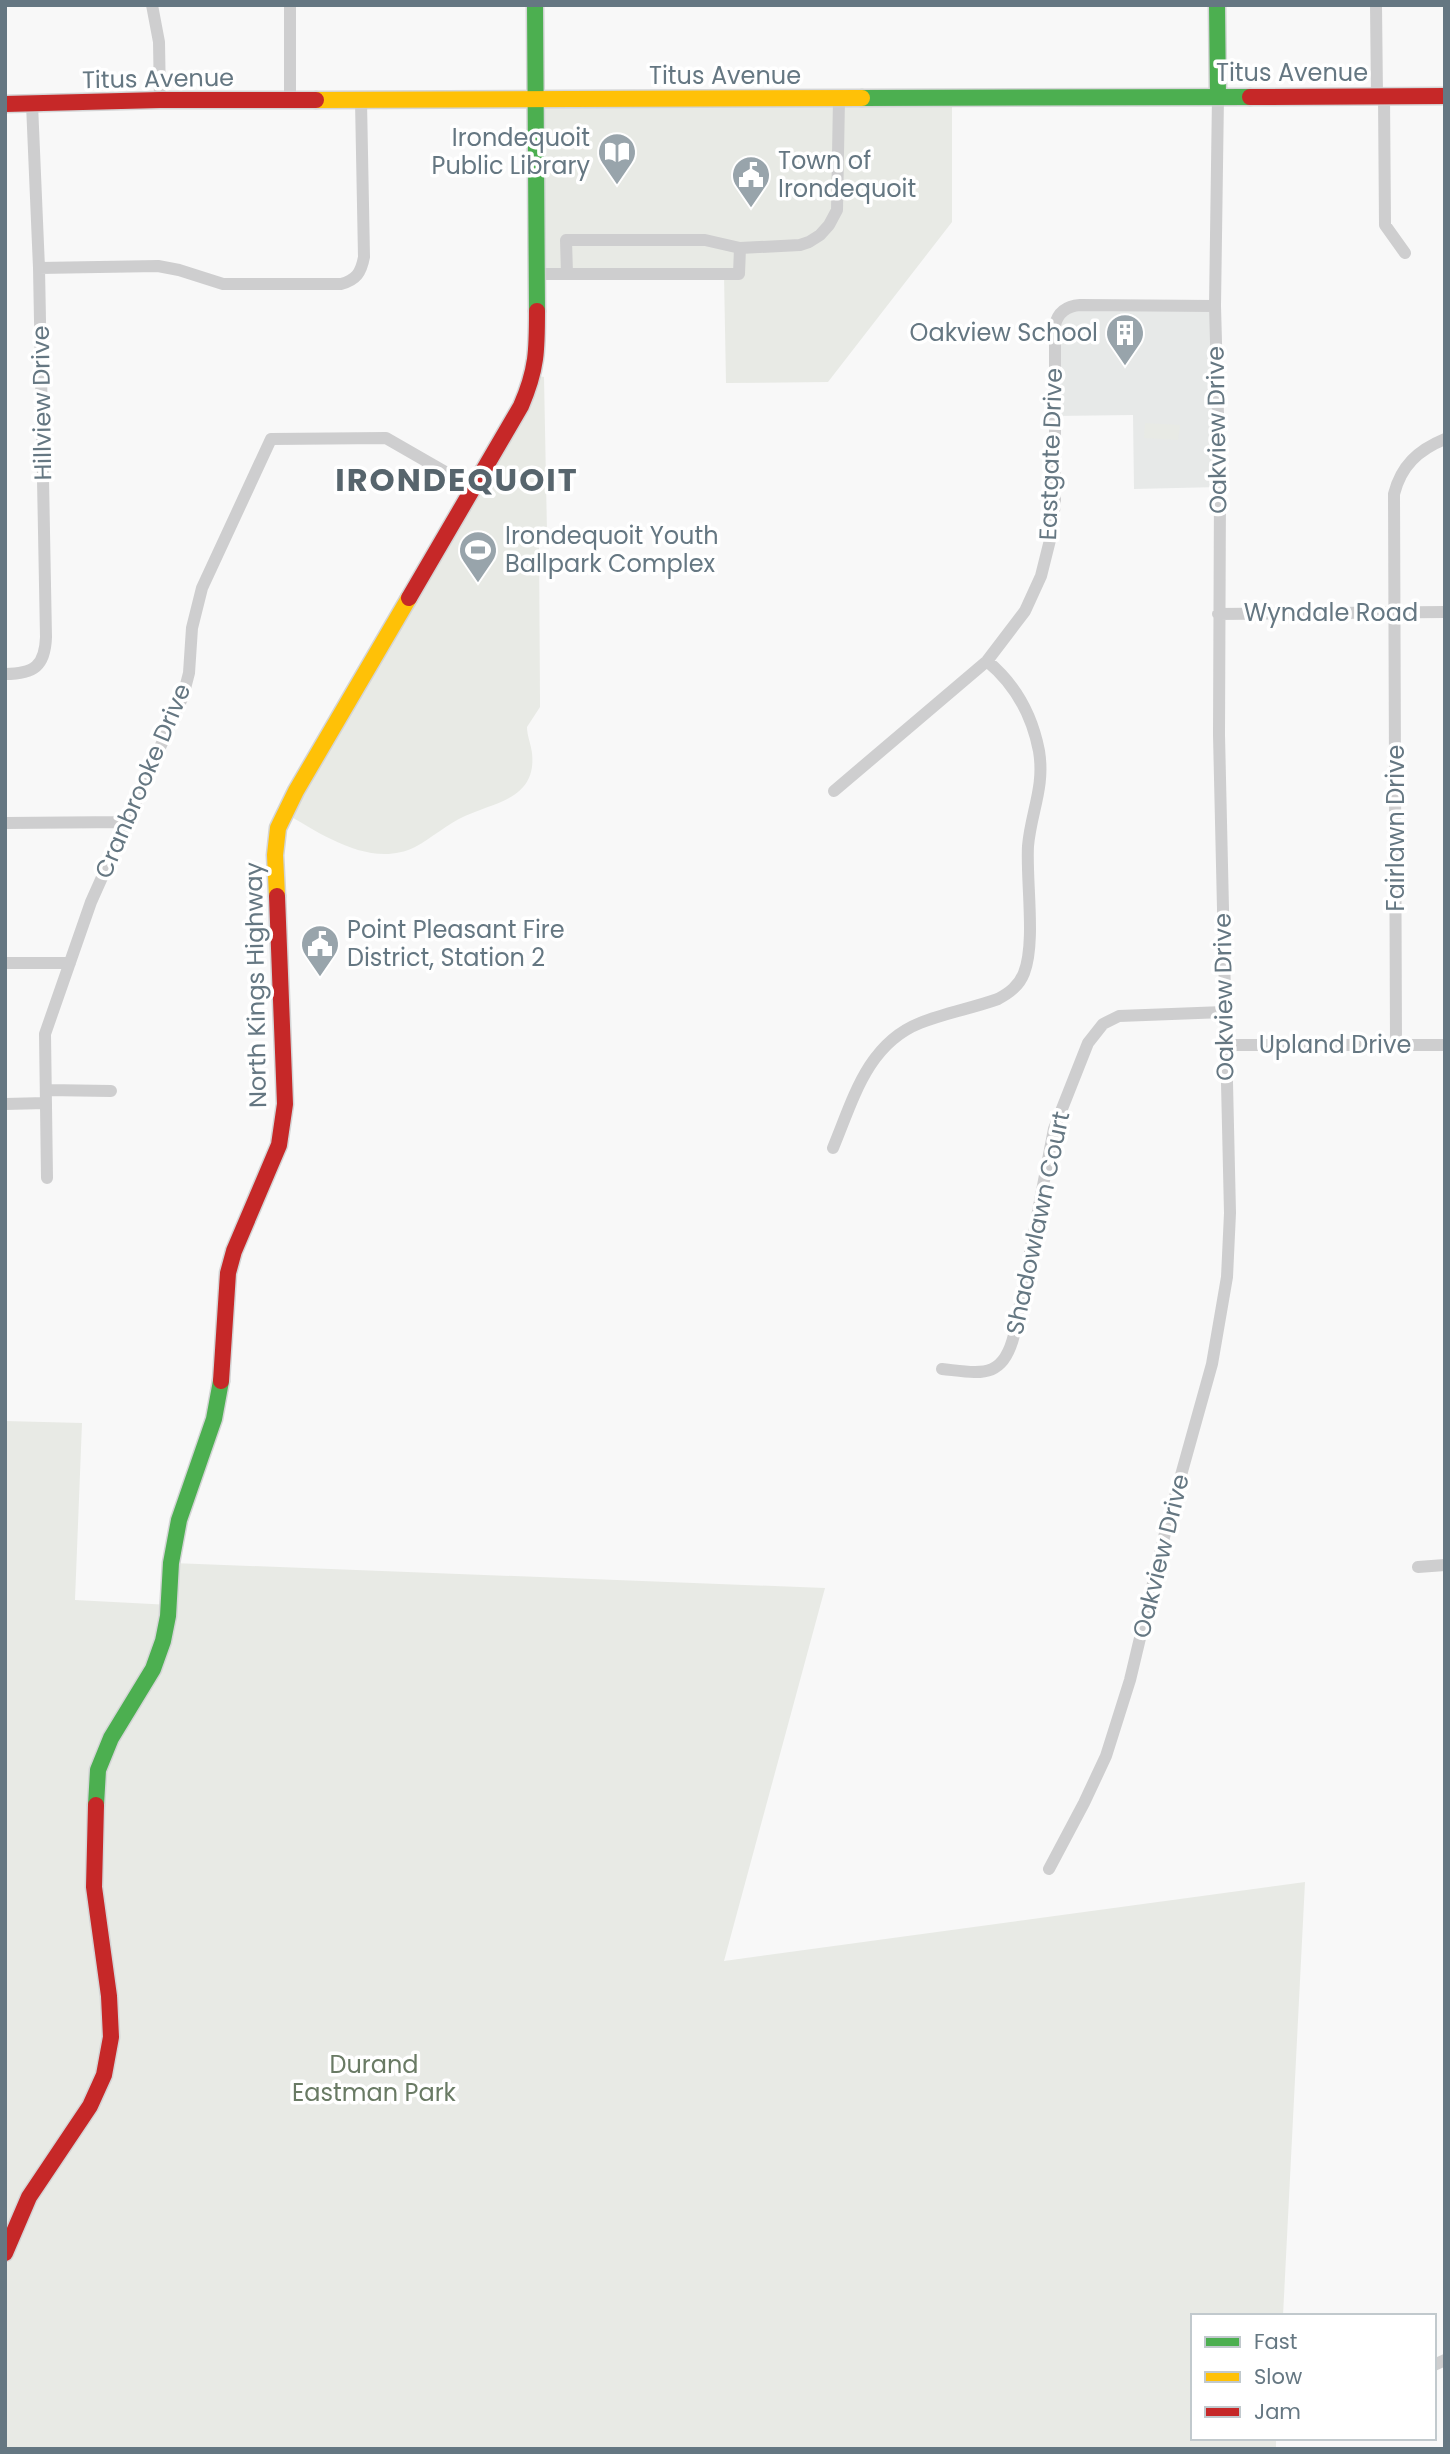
<svg xmlns="http://www.w3.org/2000/svg" width="1450" height="2454" viewBox="0 0 1450 2454" font-family="Poppins,sans-serif">
<style>
.built{fill:#e7e9e8}
.green{fill:#e8eae5}
.lines{fill:none;stroke-linecap:round;stroke-linejoin:round}
.fast-casing{stroke:#d4d5d6;stroke-width:19}
.slow-casing{stroke:#d4d5d6;stroke-width:19}
.jam-casing{stroke:#d4d5d6;stroke-width:19}
.street{stroke:#cececf;stroke-width:12}
.fast{stroke:#4caf50;stroke-width:16}
.slow{stroke:#ffc107;stroke-width:16}
.jam{stroke:#c62828;stroke-width:16}
.labels{text-anchor:middle;stroke-width:7;stroke-linejoin:round;paint-order:stroke}
.street-label{font-size:24px;fill:#657782;stroke:#fff}
.poi-label{font-size:24px;fill:#657782;stroke:#fff;text-anchor:start}
.park-label{font-size:24px;fill:#697a64;stroke:#fff}
.district-label{font-size:32px;font-weight:bold;letter-spacing:2px;fill:#57656d;stroke:#fff}
</style>
<rect width="100%" height="100%" fill="#f8f8f8"/>
<path class="built" d="M1215 306 1220 487 1134 489 1133 415 1055 416V325L1062 311Z"/>
<path class="green" d="M952 98V222L828 382 726 383 724 275 536 276 535 100Z
M534 375 544 377 547 532 539 537 540 701V707L527 727C527 736 531 744 532 753 537 799 495 802 465 816 447 824 432 838 415 847 371 869 321 834 285 813Z
M1145 423 1180 425 1178 440 1144 438Z
M5 1421 82 1423 75 1600 171 1605 173 1563 825 1588 724 1961 1305 1882 1283 2316H1193V2438H1276V2449H5Z"/>
<g class="lines">
<defs>
<path id="fast" d="M535 5 537 311
M1217 5 1218 96
M862 98 1250 97
M96 1805 98 1770 111 1738 153 1669 163 1641 168 1616 171 1563 179 1520 214 1419 221 1381"/>
<path id="slow" d="M316 100 862 98
M277 896 275 855 278 828 296 791 409 598"/>
<path id="jam" d="M1250 97 1445 96
M5 104 160 100H316
M409 598 521 406C537 369 537 350 537 311
M221 1381 228 1273 234 1251 279 1145 285 1104 277 896
M5 2253 29 2197 90 2106 104 2075 111 2037 109 1996 94 1887 96 1805"/>
</defs>
<use href="#fast" class="fast-casing"/>
<use href="#slow" class="slow-casing"/>
<use href="#jam" class="jam-casing"/>
<path class="street" d="M152 5 159 42 160 100
M290 5V100
M1376 5 1377 97
M1384 97 1385 225 1405 253
M39 268 158 266 179 270 223 284H341C356 280 361 273 364 257L361 101
M536 274H739L740 248
M567 274 566 240H705L740 248 800 245 809 242 820 235 829 225 837 210 839 99
M1218 614 1445 612
M5 674C34 674 45 666 46 637L39 268 32 104
M834 791 987 661 1025 611 1041 576 1050 540 1055 504V325C1058 312 1067 306 1080 305L1215 306
M5 823 127 822
M5 963H70
M1396 1044 1394 494C1401 466 1418 450 1445 439
M1225 1045H1445
M46 1090 111 1091
M5 1104 46 1103
M833 1148C853 1100 867 1044 920 1023 945 1013 973 1008 998 999 1009 993 1019 986 1024 973 1036 943 1026 881 1028 846 1031 812 1045 787 1039 751 1032 715 1015 684 987 661
M47 1178 45 1034 91 902 183 696 189 673 192 628 202 588 271 439 386 438 473 488
M942 1369C981 1373 1003 1380 1014 1335L1054 1129 1088 1043 1103 1024 1119 1016 1224 1012
M1418 1567 1445 1565
M1049 1869 1084 1803 1106 1756 1130 1680 1166 1529 1212 1364 1227 1277 1230 1213 1219 735 1220 487 1215 306 1218 96
M1434 2365 1445 2360"/>
<use href="#fast" class="fast"/>
<use href="#slow" class="slow"/>
<use href="#jam" class="jam"/>
</g>
<defs>
<symbol id="library-pin" viewBox="-11 -11 22 30"><path d="M0 17L-7.5 6A9.5 9.5 0 1 1 7.5 6Z" fill="#98a4ab" stroke="#fff"/><path d="M-6-4Q-3-5.5-.7-3.5V5Q-3 3-6 4ZM6-4Q3-5.5 .7-3.5V5Q3 3 6 4Z" fill="#fff"/></symbol>
<symbol id="civic-pin" viewBox="-11 -11 22 30"><path d="M0 17L-7.5 6A9.5 9.5 0 1 1 7.5 6Z" fill="#98a4ab" stroke="#fff"/><path d="M-.6-6.5H3V-4.5H.6V-3L4-1V1h2V6H-6V1h2V-1L-.6-3ZM-1.2 2.5V6h2.4V2.5Z" fill="#fff"/></symbol>
<symbol id="building-pin" viewBox="-11 -11 22 30"><path d="M0 17L-7.5 6A9.5 9.5 0 1 1 7.5 6Z" fill="#98a4ab" stroke="#fff"/><path d="M-4-6H4V6H1V3H-1V6H-4ZM-2.5-4.3h1.7v1.8h-1.7ZM.8-4.3h1.7v1.8H.8ZM-2.5-1h1.7V.8h-1.7ZM.8-1h1.7V.8H.8Z" fill="#fff"/></symbol>
<symbol id="stadium-pin" viewBox="-11 -11 22 30"><path d="M0 17L-7.5 6A9.5 9.5 0 1 1 7.5 6Z" fill="#98a4ab" stroke="#fff"/><path d="M0-5a6.5 5 0 1 0 0 10a6.5 5 0 1 0 0-10ZM-3.5-1.8h7v3.6h-7Z" fill="#fff"/></symbol>
</defs>
<g fill-rule="evenodd">
<use href="#library-pin" x="595" y="130" width="44" height="60"/>
<use href="#civic-pin" x="729" y="153" width="44" height="60"/>
<use href="#building-pin" x="1103" y="311" width="44" height="60"/>
<use href="#stadium-pin" x="456" y="528" width="44" height="60"/>
<use href="#civic-pin" x="298" y="922" width="44" height="60"/>
</g>
<g class="labels">
<g class="street-label">
<text x="1292" y="81">Titus Avenue</text>
<text x="725" y="84">Titus Avenue</text>
<text transform="translate(158 79) rotate(-1)" y="8">Titus Avenue</text>
<text transform="translate(42 403) rotate(-91)" y="8">Hillview Drive</text>
<text transform="translate(1217 430) rotate(-91)" y="8">Oakview Drive</text>
<text transform="translate(1051 454) rotate(-88)" y="8">Eastgate Drive</text>
<text x="1331" y="621">Wyndale Road</text>
<text transform="translate(143 781) rotate(-67)" y="8">Cranbrooke Drive</text>
<text transform="translate(1396 828) rotate(-90)" y="8">Fairlawn Drive</text>
<text transform="translate(256 985) rotate(-91)" y="8">North Kings Highway</text>
<text transform="translate(1224 997) rotate(-91)" y="8">Oakview Drive</text>
<text x="1335" y="1053">Upland Drive</text>
<text transform="translate(1038 1223) rotate(-78)" y="8">Shadowlawn Court</text>
<text transform="translate(1161 1556) rotate(-76)" y="8">Oakview Drive</text>
</g>
<g class="poi-label">
<text x="590" y="146" text-anchor="end">Irondequoit<tspan x="590" dy="28">Public Library</tspan></text>
<text x="778" y="169">Town of<tspan x="778" dy="28">Irondequoit</tspan></text>
<text x="1098" y="341" text-anchor="end">Oakview School</text>
<text x="505" y="544">Irondequoit Youth<tspan x="505" dy="28">Ballpark Complex</tspan></text>
<text x="347" y="938">Point Pleasant Fire<tspan x="347" dy="28">District, Station 2</tspan></text>
</g>
<g class="park-label">
<text x="374" y="2073">Durand<tspan x="374" dy="28">Eastman Park</tspan></text>
</g>
<g class="district-label">
<text x="457" y="491">IRONDEQUOIT</text>
</g>
</g>
<rect width="1450" height="2454" fill="none" stroke="#657782" stroke-width="14"/>
<rect x="1191" y="2314" width="245" height="126" fill="#ffffff" stroke="#c1c9cd" stroke-width="2"/>
<rect x="1205" y="2337" width="35" height="10" fill="#4caf50" stroke="#c1c9cd" stroke-width="2"/>
<text x="1254" y="2349" font-size="21" fill="#657782">Fast</text>
<rect x="1205" y="2372" width="35" height="10" fill="#ffc107" stroke="#c1c9cd" stroke-width="2"/>
<text x="1254" y="2384" font-size="21" fill="#657782">Slow</text>
<rect x="1205" y="2407" width="35" height="10" fill="#c62828" stroke="#c1c9cd" stroke-width="2"/>
<text x="1254" y="2419" font-size="21" fill="#657782">Jam</text>
</svg>
